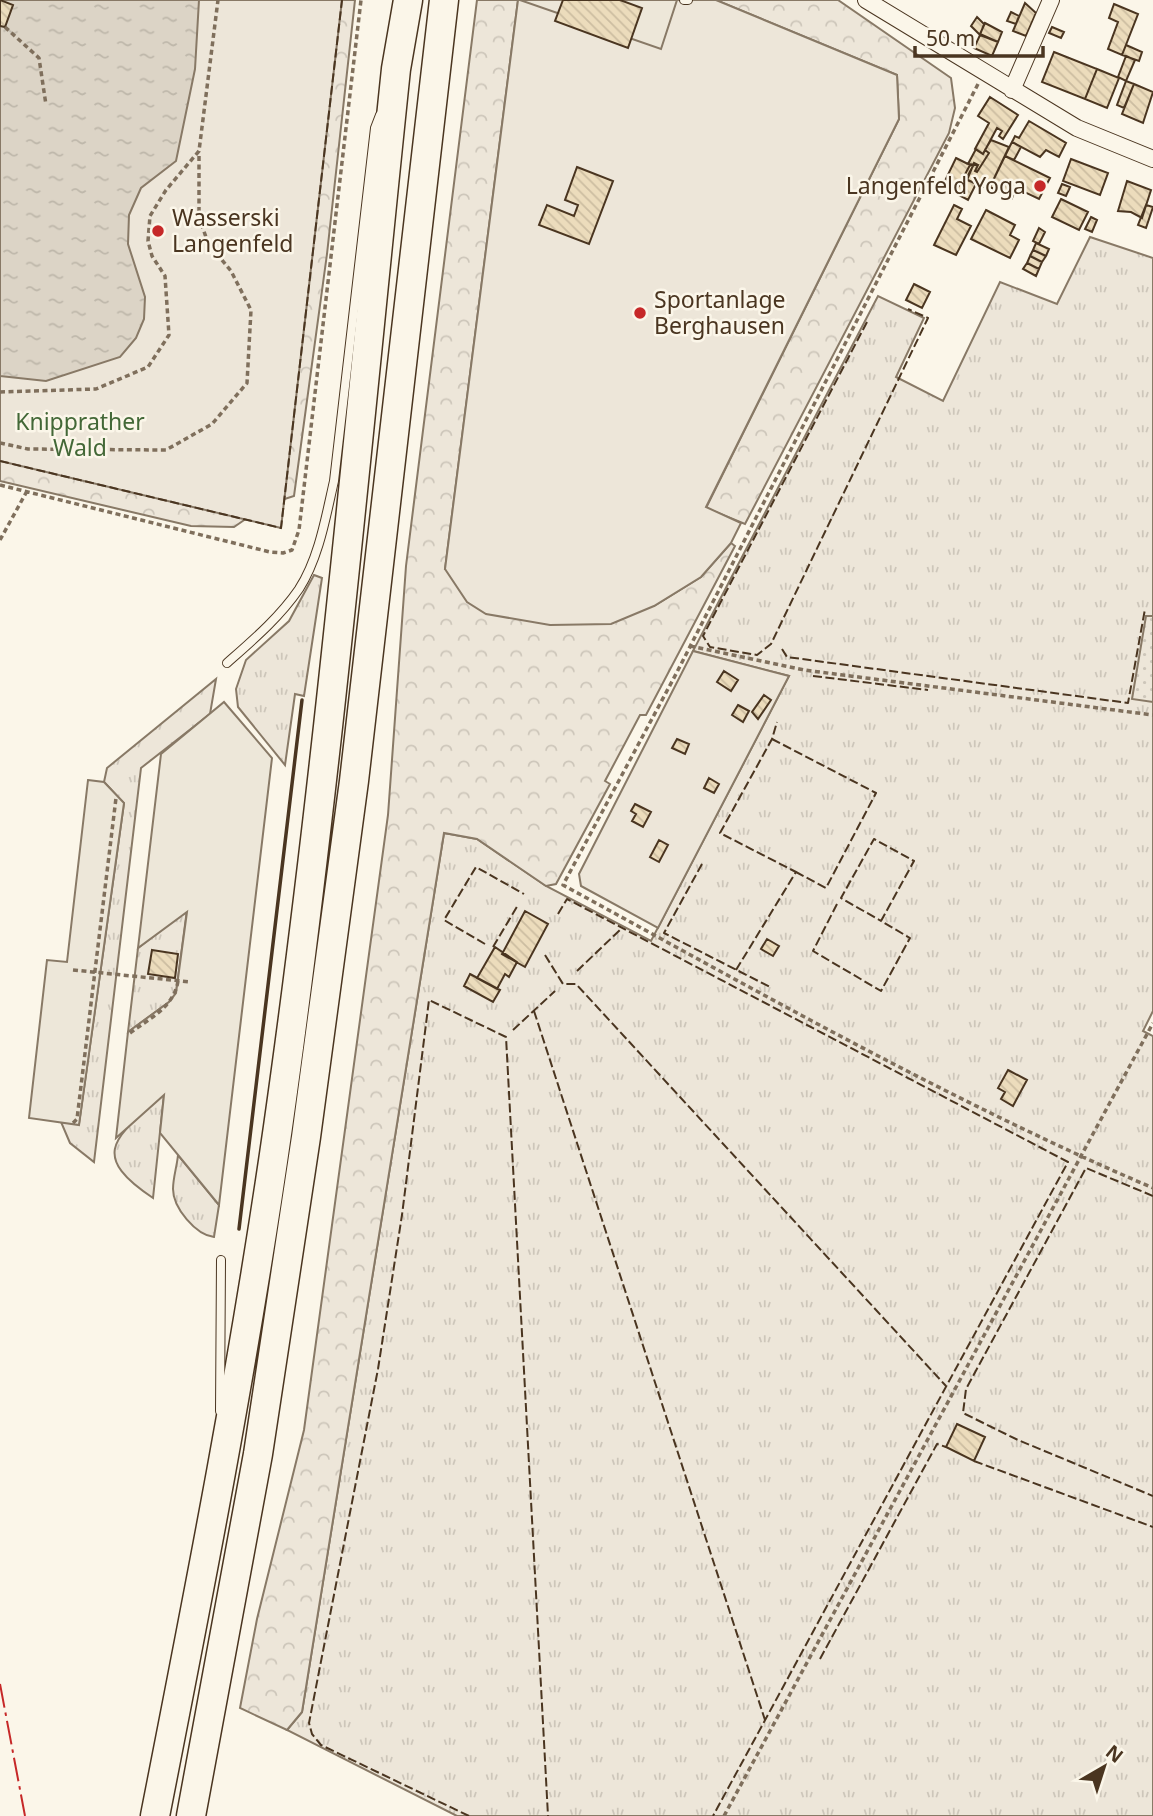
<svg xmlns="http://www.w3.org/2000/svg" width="1153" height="1816" viewBox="0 0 1153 1816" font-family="'Noto Sans',sans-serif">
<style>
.grass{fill:url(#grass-tufts);stroke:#887966;stroke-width:2}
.forest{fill:url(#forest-crowns);stroke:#887966;stroke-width:2}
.park{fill:url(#park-dots);stroke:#887966;stroke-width:2}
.garden{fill:#ede6d9;stroke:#887966;stroke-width:2}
.parking{fill:#ede7d9;stroke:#887966;stroke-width:2}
.water{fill:url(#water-ripples);stroke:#887966;stroke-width:2}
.building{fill:url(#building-back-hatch);stroke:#4a3520;stroke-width:2}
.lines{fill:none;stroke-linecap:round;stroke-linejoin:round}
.service-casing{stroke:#4a3520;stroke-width:10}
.minor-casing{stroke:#4a3520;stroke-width:18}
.motorway-casing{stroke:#4a3520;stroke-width:31}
.path{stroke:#7f6f5c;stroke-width:3.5;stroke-dasharray:5 3.5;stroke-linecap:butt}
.service{stroke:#fbf6e9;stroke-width:8}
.minor{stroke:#fbf6e9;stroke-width:16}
.motorway{stroke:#fbf6e9;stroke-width:28}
.fence{stroke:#4a3520;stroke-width:2;stroke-dasharray:9 3.5;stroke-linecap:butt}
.wall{stroke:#4a3520;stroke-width:3.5}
.power{stroke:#c62828;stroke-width:2;stroke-dasharray:24 5 3.5 5;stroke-linecap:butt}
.poi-dot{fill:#c62828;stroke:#fbf6e9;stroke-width:2.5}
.labels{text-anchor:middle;stroke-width:5;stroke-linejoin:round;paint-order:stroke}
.poi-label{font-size:23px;fill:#4a3520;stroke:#fbf6e9;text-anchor:start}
.park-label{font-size:23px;fill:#436837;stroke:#fbf6e9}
</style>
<defs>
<pattern id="grass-tufts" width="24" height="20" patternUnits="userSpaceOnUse" patternTransform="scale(1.75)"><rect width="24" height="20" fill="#ede6d9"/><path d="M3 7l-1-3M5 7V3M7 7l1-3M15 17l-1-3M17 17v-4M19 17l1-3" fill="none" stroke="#cdc6ba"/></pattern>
<pattern id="forest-crowns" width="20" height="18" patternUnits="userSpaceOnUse" patternTransform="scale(1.75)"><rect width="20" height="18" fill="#ede6d9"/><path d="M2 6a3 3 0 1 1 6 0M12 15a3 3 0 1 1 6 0" fill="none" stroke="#cdc6ba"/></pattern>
<pattern id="park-dots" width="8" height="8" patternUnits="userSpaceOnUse" patternTransform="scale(1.75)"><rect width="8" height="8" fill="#ede6d9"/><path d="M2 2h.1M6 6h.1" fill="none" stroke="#cdc6ba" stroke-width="1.8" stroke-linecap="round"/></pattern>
<pattern id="water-ripples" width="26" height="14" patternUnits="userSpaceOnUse" patternTransform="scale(1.75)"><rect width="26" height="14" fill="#dcd4c6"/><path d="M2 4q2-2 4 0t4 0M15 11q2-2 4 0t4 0" fill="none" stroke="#beb7aa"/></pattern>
<pattern id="building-back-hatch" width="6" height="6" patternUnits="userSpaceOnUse" patternTransform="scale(1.75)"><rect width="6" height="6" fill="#ecdcbc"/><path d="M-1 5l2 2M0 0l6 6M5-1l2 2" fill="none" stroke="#ccbda1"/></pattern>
</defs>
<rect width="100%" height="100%" fill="#fbf6e9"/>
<path class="grass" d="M1090 237 1153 258V1011L1143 1031 1153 1036V1816H457L287 1730 302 1712 444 833 477 839 546 886 651 941 789 676 693 651 878 296 924 318 896 377 943 401 1000 282 1057 304Z
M314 575 322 578 304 696 295 694 285 765 238 707 236 689 246 660 289 621Z
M216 679 210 714 141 768 94 1162 70 1143 61 1122 79 1124 124 803 104 782 107 768Z
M187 910 176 993 169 1002 128 1032 138 948Z
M164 1094 153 1198C85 1153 119 1135 164 1094Z
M178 1155 219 1205 214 1237C196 1235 173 1208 173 1189 173 1178 177 1166 178 1155Z"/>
<path class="forest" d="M294 0H355L327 254 294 496 266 505 234 527 191 526 0 481V376Z
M477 0H518L445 569 654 606 701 577 731 543 735 546 646 715H640L605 781 610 784 556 884 546 886 477 839 444 833 302 1712 287 1730 240 1708 257 1619 304 1430 388 815 406 566Z
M716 0H838L951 78 955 108 949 133 745 524 706 508 899 119 897 75Z"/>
<path class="park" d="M1146 616H1153V702L1132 699Z"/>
<path class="garden" d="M0 0H342L281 528 0 461Z
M518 0H716L897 75 899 119 706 507 741 523 731 543 701 577 654 606 611 624 550 625 486 614 467 602 445 569Z
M693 651 789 676 658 928 581 886 579 874Z"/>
<path class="parking" d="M520 0H677L661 49Z
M224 702 272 758 219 1205 160 1133 164 1095 116 1138 128 1032 169 1002 176 993 187 912 138 948 161 754Z
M88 780 104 782 124 803 79 1125 29 1118 47 960 67 962Z"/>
<path class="water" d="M0 0H199L195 69 176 161 141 188 129 215 128 244 145 297 144 319 136 338 120 357 46 381 0 376Z"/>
<path class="building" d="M0 0 13 5 5 27 0 26Z
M563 0H620L642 8 628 48 555 21Z
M1025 3 1036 13 1026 36 1013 31Z
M1114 4 1138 14 1122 55 1108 49 1118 22 1109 18Z
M1011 12 1019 16 1016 24 1007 21Z
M977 17 984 24 980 35 971 26Z
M985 23 1002 32 998 42 980 34Z
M1052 27 1064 32 1061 38 1049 33Z
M980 35 998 42 992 56 974 48Z
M1126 45 1142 52 1139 61 1122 55Z
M1054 52 1097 69 1085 99 1042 82Z
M1126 56 1135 60 1126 81 1118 77Z
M1097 69 1119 78 1107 108 1085 99Z
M1126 81 1134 84 1124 108 1117 105Z
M1134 84 1153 92 1143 123 1122 114Z
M990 97 1018 115 1003 139 999 136 1002 131 997 128 983 154 975 149 989 123 978 116Z
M1029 121 1066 143 1059 157 1046 150 1040 157 1012 142 1015 136 1019 138Z
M991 140 1009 147 989 189 967 180 974 163 978 165 975 171 977 172 989 153 985 150Z
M1012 142 1021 147 1014 160 1005 156Z
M976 149 983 154 985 150 989 153 977 172 975 171 978 165 968 164Z
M1005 156 1050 178 1039 199 1016 188 1012 198 990 187Z
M956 158 970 165 955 193 942 187Z
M1071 159 1108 173 1100 195 1063 181Z
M970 165 973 166 966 179 976 184 968 200 955 193Z
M577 167 613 181 589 244 539 225 547 205 574 216 578 205 565 200Z
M1127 181 1151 190 1142 218 1131 212 1118 211Z
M1062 184 1070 187 1066 196 1058 193Z
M1061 199 1088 212 1079 230 1052 217Z
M954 205 962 209 957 219 971 226 956 255 934 245Z
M1146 205 1153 207 1146 228 1138 225Z
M986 210 1015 225 1010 235 1019 240 1010 258 971 239Z
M1091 217 1097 220 1092 232 1085 229Z
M1039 228 1045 232 1039 244 1033 241Z
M1036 243 1049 249 1046 256 1033 250Z
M1033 250 1046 256 1042 262 1030 256Z
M1030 256 1042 262 1039 269 1027 263Z
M1027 263 1039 269 1036 276 1023 269Z
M914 284 930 292 922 308 906 300Z
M724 671 738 680 731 691 717 682Z
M764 695 771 700 758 719 752 712Z
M738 705 749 711 743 722 732 715Z
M677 739 689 744 685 754 672 748Z
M709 778 719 784 714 793 704 788Z
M635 804 651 812 643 827 632 821 636 814 631 811Z
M659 840 668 845 659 862 650 857Z
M525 911 548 924 525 967 502 954Z
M767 939 779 946 773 956 761 949Z
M495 947 517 962 509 977 505 974 497 989 477 978Z
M152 950 178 954 175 978 148 974Z
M470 974 500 990 493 1002 464 986Z
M1008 1070 1027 1080 1013 1106 1001 1099 1005 1092 998 1088Z
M957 1424 985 1437 974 1461 946 1447Z"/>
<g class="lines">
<defs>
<path id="service" d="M684 0H688
M227 663C253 640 279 618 299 589 319 558 326 516 334 481L375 128 380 115
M220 1411 221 1260"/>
<path id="minor" d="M866 0 1077 128 1153 159
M1012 90 1051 0"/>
<path id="motorway" d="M155 1816C200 1587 245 1358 278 1127 328 775 359 422 396 69L408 0
M191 1816 258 1454 306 1137 354 781 444 0"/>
</defs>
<use href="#service" class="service-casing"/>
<use href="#minor" class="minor-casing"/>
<use href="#motorway" class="motorway-casing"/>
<path class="path" d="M5 27 39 58 46 105
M978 84 676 674 563 885C757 991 950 1101 1153 1188
M0 392 96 389 148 367 169 335 165 276 152 256 148 241 150 216 166 190 199 151 218 0
M0 443 28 449 166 450 212 424 247 383 251 310 231 271 208 243 199 217V153
M0 485 270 552 283 553 292 550 299 530 361 0
M0 540 27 491
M690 646 804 670 1153 715
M73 970 191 982
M130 1033C150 1018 174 1007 178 981
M73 1123 77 1119 116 798
M724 1816 1153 1023"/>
<use href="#service" class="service"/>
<use href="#minor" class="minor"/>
<use href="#motorway" class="motorway"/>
<path class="fence" d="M867 322 703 636 710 647 757 655 771 644 928 318 908 309
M0 461 281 528 342 0
M782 649 787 657 1128 703 1145 609
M813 676 928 690
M772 739 876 793 826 888 796 872
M702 864 664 933 770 987
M837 904 813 951 881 991 910 938 881 921 914 861 874 839 841 898 881 921
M558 914 567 899 1068 1162 713 1816
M485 944 444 920 476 867 524 894
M493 947 518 905
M545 955 563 984H576L946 1386
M736 970 796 872 720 833 772 739 777 722
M577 971 622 928
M534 1011 765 1720
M513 1030 555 991
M1153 1196 1086 1168 966 1389 963 1413 1018 1440 1153 1496
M974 1461 1153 1527
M820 1659 937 1444 946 1447
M469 1816 321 1745 312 1734 309 1723 378 1369 402 1215 429 1000 506 1037 548 1816"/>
<path class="wall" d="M239 1229 302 700"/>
<path class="power" d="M0 1684 25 1816"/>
</g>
<g class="poi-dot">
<circle cx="1040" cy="186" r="7"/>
<circle cx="158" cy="231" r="7"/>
<circle cx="640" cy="313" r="7"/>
</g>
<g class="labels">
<g class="poi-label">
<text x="1026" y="194" text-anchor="end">Langenfeld Yoga</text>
<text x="172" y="226">Wasserski<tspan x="172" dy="26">Langenfeld</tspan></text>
<text x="654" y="308">Sportanlage<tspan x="654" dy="26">Berghausen</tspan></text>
</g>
<g class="park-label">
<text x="80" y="430">Knipprather<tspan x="80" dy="26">Wald</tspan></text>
</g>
</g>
<g transform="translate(1104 1767) rotate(39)" stroke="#fbf6e9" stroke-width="5" paint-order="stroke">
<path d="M0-5L12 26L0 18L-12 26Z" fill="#4a3520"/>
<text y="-10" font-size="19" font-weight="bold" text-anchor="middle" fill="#4a3520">N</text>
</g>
<path d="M915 46v10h128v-10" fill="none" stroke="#4a3520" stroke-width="3.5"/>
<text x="926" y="46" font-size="21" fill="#4a3520" stroke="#fbf6e9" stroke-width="5" paint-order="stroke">50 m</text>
</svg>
